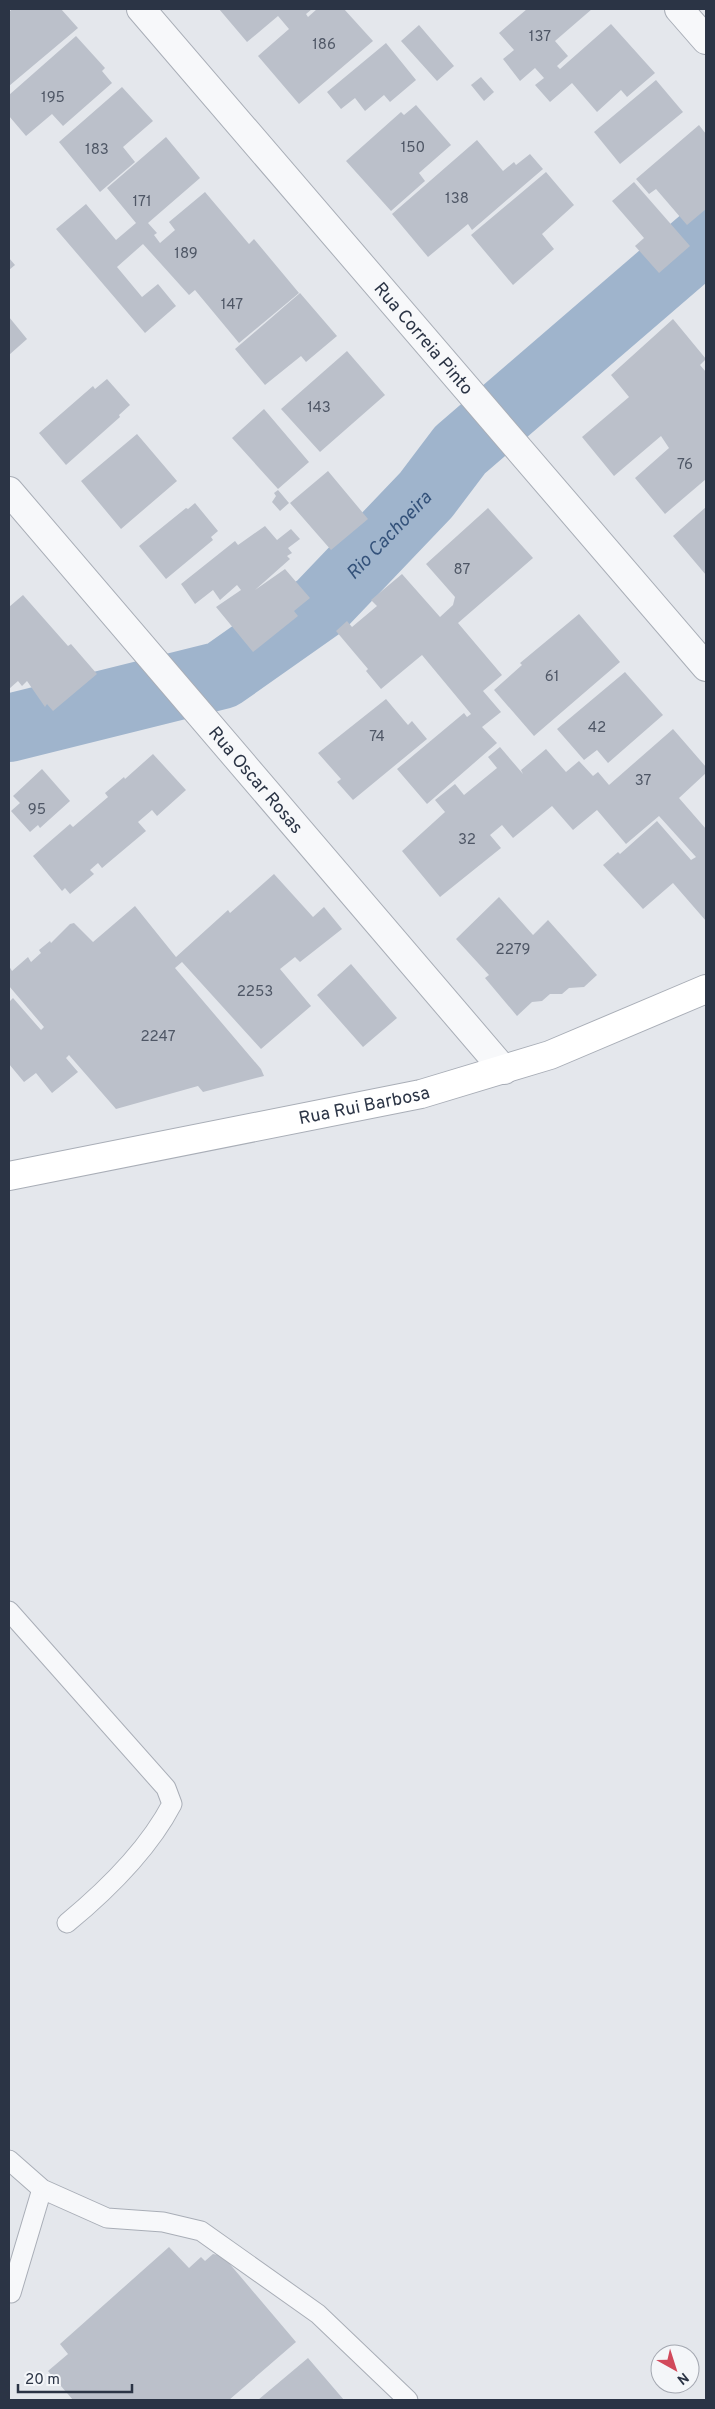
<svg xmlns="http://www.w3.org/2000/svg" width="715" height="2409" viewBox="0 0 715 2409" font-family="Overpass,sans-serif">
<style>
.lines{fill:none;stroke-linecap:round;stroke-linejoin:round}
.river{stroke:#9fb4cc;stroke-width:68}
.building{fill:#bbc0ca}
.service-casing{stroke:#a9aeb7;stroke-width:21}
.minor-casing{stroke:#a9aeb7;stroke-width:30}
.secondary-casing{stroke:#a9aeb7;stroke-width:30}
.service{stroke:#f7f8fa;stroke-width:19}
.minor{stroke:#f7f8fa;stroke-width:28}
.secondary{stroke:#fff;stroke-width:28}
.labels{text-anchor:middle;stroke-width:4;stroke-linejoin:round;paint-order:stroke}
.number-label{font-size:15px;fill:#4f5766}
.street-label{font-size:18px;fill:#2b3445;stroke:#f4f6f9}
.water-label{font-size:19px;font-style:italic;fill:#34527a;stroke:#f4f6f9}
</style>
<rect width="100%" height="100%" fill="#e4e7ec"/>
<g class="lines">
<path class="river" id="s1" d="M9 728 222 675 320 606 426 495 460 450 706 238"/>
</g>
<path class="building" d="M12 9H61L78 28 9 86V12Z
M219 9H312L306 14 308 17 317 9H344L373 41 299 104 258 56 289 29 278 16 247 42Z
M527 9H592L555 41 568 56 557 66 560 69 611 24 655 73 627 97 621 90 597 112 572 83 550 102 535 85 544 78 535 68 520 81 503 59 514 50 499 33Z
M419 25 454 66 437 81 401 41Z
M76 36 105 68 102 71 112 83 63 126 52 114 26 136 9 116V95Z
M386 43 416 80 390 102 384 95 365 111 355 98 341 109 327 92Z
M481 77 494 92 484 101 471 85Z
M656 80 683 112 620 164 594 132Z
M122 87 153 121 123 147 135 162 100 192 59 142Z
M416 105 451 145 419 173 425 181 391 211 346 161 401 112 404 115Z
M699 125 706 134V209L687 225 656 189 649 194 636 179Z
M166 137 200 178 148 223 157 233 154 235 160 243 175 230 169 222 205 192 249 244 254 239 299 293 239 343 195 290 189 295 143 244 117 267 142 297 158 284 176 306 145 333 56 229 86 204 116 240 136 223 107 188Z
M477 140 503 171 514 162 516 165 530 154 543 169 472 230 468 224 428 257 392 214Z
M546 172 574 205 542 234 554 249 513 285 471 235Z
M634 182 690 246 659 273 635 246 644 238 612 201Z
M9 258 15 265 9 270Z
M300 293 337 336 306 362 301 356 265 385 235 349Z
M9 317 27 339 9 355Z
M673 319 706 359 700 365 706 372V479L665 514 635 478 669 448 661 436 614 476 582 437 629 397 611 375Z
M347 351 385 395 320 452 281 409Z
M107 379 130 405 119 415 120 417 66 465 39 433 93 386 95 389Z
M264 409 309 462 278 489 232 438Z
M137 434 177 481 121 529 81 481Z
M328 471 368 519 331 550 290 503Z
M278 490 289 503 280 511 272 502 276 496 274 493Z
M195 503 218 531 211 537 213 540 166 579 139 546 186 508 188 509Z
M706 507V575L673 536Z
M488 508 533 558 458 623 502 675 483 691 501 712 482 727 497 743 427 804 397 769 464 713 467 717 471 714 422 655 381 689 366 671 368 669 336 631 347 621 352 627 377 606 371 600 402 574 440 617 453 605 455 597 426 564Z
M265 526 277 540 291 529 300 539 288 548 292 553 287 556 290 559 255 590 285 569 310 598 294 611 298 616 253 652 216 607 241 590 237 585 220 600 213 590 195 604 181 584 235 541 238 545Z
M23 595 68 646 71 644 97 674 53 711 47 704 45 707 27 681 22 686 18 681 9 689V607Z
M579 614 620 662 534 736 494 690 522 665 520 663Z
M625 672 663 715 608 763 597 750 584 760 557 729Z
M386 699 408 725 412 721 427 739 353 800 337 782 341 779 318 753Z
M673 729 706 767V773L679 798 706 829V921L673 883 643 909 603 865 618 852 620 854 657 821 691 860 696 857 659 816 626 844 597 810 573 830 552 806 513 838 502 825 490 835 501 848 440 897 402 851 445 812 435 800 455 784 464 795 497 768 488 757 500 747 523 774 521 770 546 749 566 772 579 761 593 776 598 772 609 785Z
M153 754 186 790 157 816 152 810 138 822 146 831 102 868 98 863 90 870 94 874 70 894 65 888 62 891 33 856 70 824 73 827 108 797 105 793 124 777 125 779Z
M42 769 70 801 40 828 38 825 30 832 11 811 20 803 13 796Z
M274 874 313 917 324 907 342 929 300 962 295 957 280 969 311 1006 261 1049 182 962 175 968 261 1069 264 1076 203 1092 198 1086 116 1109 69 1055 66 1058 78 1072 52 1093 36 1073 24 1082 9 1064V1002L13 998 41 1030 44 1027 9 986V966L12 971 28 957 31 962 41 953 39 950 50 941 51 943 70 924 74 923 93 942 135 906 176 957 228 910 230 913Z
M499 897 533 935 548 920 597 975 584 987 569 988 562 994H550L542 1001 532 1002 517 1016 485 978 489 975 456 939Z
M351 964 397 1018 363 1047 317 995Z
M169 2247 189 2268 201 2257 205 2261 213 2254 223 2256 296 2342 229 2400H73L48 2371 68 2354 60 2344Z
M308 2358 344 2400H258Z"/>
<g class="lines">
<defs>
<path id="service" d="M9 1611 166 1788 172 1804C148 1850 107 1890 67 1923
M9 2160 42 2189 107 2218 163 2222 201 2231 318 2314 408 2400
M11 2293 42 2189"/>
<g id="minor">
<path id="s2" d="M141 9 706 667"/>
<path d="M679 9 706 40"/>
<path id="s3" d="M9 491 504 1070"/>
</g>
<g id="secondary">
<path id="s4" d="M9 1176 421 1094 550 1055 706 989"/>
</g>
</defs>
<use href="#service" class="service-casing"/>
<use href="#minor" class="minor-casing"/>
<use href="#secondary" class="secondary-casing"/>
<use href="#service" class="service"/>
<use href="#minor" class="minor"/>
<use href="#secondary" class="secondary"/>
</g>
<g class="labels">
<g class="number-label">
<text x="540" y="41">137</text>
<text x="324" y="49">186</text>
<text x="53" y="102">195</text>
<text x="413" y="152">150</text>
<text x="97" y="154">183</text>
<text x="457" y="203">138</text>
<text x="142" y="206">171</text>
<text x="186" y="258">189</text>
<text x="232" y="309">147</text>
<text x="319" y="412">143</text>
<text x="685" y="469">76</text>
<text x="462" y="574">87</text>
<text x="552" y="681">61</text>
<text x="597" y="732">42</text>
<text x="377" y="741">74</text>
<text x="643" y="785">37</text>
<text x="37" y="814">95</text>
<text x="467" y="844">32</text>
<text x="513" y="954">2279</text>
<text x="255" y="996">2253</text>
<text x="158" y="1041">2247</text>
</g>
<g class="street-label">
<text dy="6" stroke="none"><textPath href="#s2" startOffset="434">Rua Correia Pinto</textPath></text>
<text dy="6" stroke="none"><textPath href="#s3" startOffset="380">Rua Oscar Rosas</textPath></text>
<text dy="6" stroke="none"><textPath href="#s4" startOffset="362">Rua Rui Barbosa</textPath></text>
</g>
<g class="water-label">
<text dy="7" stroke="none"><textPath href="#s1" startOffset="438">Rio Cachoeira</textPath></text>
</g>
</g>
<rect width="715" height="2409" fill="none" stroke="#2b3445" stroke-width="20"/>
<g transform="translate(675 2369) rotate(141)"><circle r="24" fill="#f4f6f9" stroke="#a4a8b1"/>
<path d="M0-4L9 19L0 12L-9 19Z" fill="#d1495b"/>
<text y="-8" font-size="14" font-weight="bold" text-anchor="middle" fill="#2b3445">N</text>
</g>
<path d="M18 2384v8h114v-8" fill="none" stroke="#2b3445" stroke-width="2.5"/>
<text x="25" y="2384" font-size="15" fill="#2b3445" stroke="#f4f6f9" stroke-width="4" paint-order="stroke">20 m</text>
</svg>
